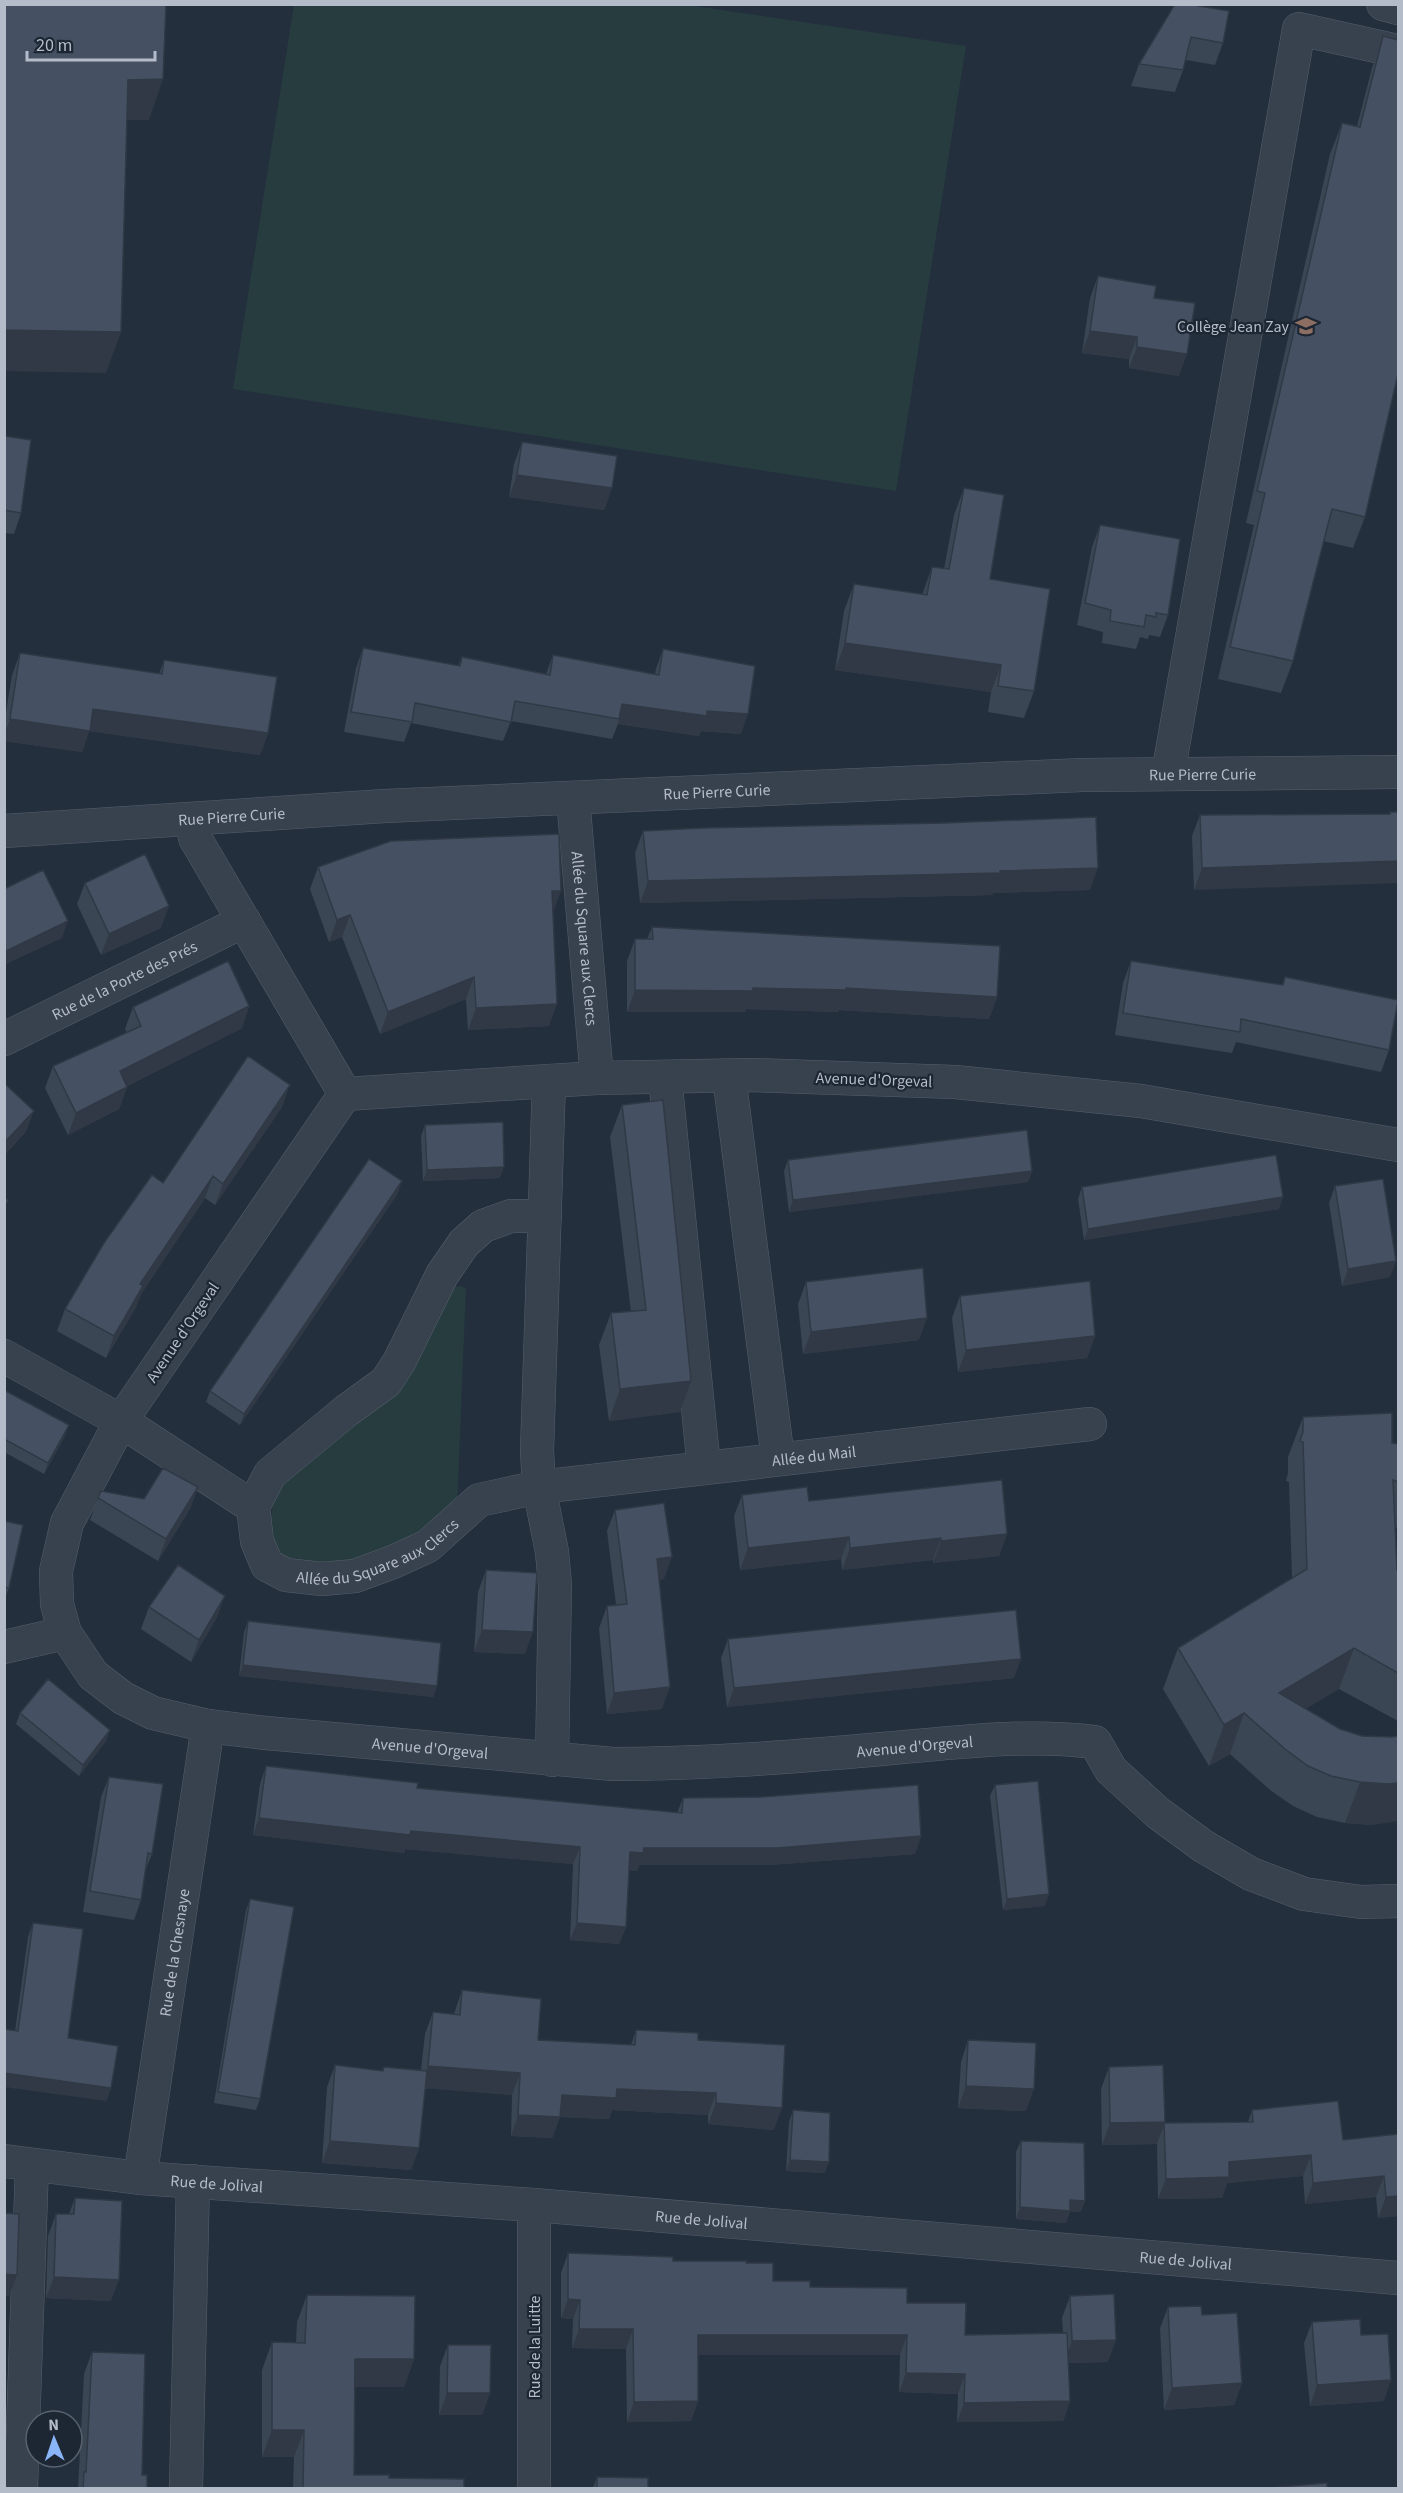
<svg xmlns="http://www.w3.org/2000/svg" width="1403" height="2493" viewBox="0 0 1403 2493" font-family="'Source Sans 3',sans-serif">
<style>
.green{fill:#263c3f}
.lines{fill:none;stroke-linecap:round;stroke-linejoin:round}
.minor-casing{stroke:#565f6c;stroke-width:34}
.minor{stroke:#38414e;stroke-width:33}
.wall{fill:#3b4654}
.shaded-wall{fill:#303945}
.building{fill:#455162;stroke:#303945;stroke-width:1.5}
.labels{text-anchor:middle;stroke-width:4.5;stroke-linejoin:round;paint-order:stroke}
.poi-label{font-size:16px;fill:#b4bcc9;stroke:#1d2633;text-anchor:end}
.street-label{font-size:16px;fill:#b4bcc9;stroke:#1d2633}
</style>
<rect width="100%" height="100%" fill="#242f3e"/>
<path class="green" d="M294 5H688L966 46 896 491 233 389Z
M461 1286 466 1289 457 1507 421 1538 346 1567 281 1564C266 1535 270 1520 276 1489L452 1287Z"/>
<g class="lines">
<defs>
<g id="minor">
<path d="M1383 4 1398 8"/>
<path d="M1168 774 1299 29 1398 51"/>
<path id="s1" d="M573 798 597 1078"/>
<path d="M192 820 195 838 345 1094"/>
<path id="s2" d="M4 831 385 806 1082 775 1398 772"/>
<path id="s3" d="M4 1039 244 921"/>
<path d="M729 1076 778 1459"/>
<path d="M665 1077 704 1468"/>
<path d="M549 1081 537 1451 539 1487 552 1552 555 1585 552 1760"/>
<path id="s4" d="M1398 1145 1141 1101 955 1082 751 1075 597 1078 345 1094 121 1421 67 1523 56 1571 57 1604 65 1633 93 1675 123 1698 153 1713 208 1726 266 1733 613 1764C703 1764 792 1757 882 1749 953 1743 1023 1733 1095 1742L1111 1770 1158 1813 1203 1846 1251 1874 1304 1894 1361 1902 1398 1901"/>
<path id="s5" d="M545 1216H511L483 1226 464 1243 442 1275 399 1362 386 1382 346 1411 270 1474 253 1507 257 1541 267 1565 286 1575 322 1579 355 1576 393 1562 428 1546 479 1500 539 1487 1090 1424"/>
<path d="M4 1356 121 1421 253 1507"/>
<path d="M4 1647 65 1633"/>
<path id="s6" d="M4 2161 140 2178 534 2205 1398 2278"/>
<path id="s7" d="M140 2178 208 1726"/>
<path d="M534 2205V2488"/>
<path d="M21 2488 32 2165"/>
<path d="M186 2488 193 2181"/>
</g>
</defs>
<use href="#minor" class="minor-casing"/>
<use href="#minor" class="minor"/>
</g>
<path class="wall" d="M1198 6 1223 43 1215 65 1186 60 1183 70 1175 92 1131 86 1139 64Z
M1383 36 1365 517 1353 548 1323 541 1293 661 1281 693 1218 679 1254 525 1246 523 1330 154 1342 123 1357 126 1372 68Z
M1098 276 1179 376 1129 368V359L1082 353 1090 298Z
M4 436 21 513 14 534 4 533Z
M522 442 612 488 604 510 509 497 514 464Z
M964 488 990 579 1034 691 1024 718 988 712 991 692 835 670 844 611 854 584 922 595 932 567 944 569 954 515Z
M1100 525 1168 615 1160 637 1149 635 1148 639 1140 637 1136 649 1102 643 1103 632 1077 625 1092 547Z
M363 648 458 666 462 657 546 674 553 655 655 674 656 669 663 649 741 734 701 731 699 736 618 724 612 739 511 721 503 741 411 723 404 742 344 732 356 668Z
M20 653 159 674 164 660 268 733 260 755 89 731 82 752 4 741V725L12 675Z
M1390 812H1398L1194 890 1192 836 1200 815 1390 814Z
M943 823 1090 890 993 893 992 895 640 903 635 853 643 831Z
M318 867 553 913 549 1026 468 1030 466 999 380 1034 342 937 329 942 310 889Z
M85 883 161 928 101 955 77 904Z
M652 927 997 997 989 1019 839 1010 838 1012 746 1009 745 1012H627V961L635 939H647Z
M1131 961 1282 985 1285 977 1389 1050 1381 1072 1236 1042 1232 1053 1115 1035 1123 983Z
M249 1006 242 1028 127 1086V1087L119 1109 68 1135 45 1088 53 1066 127 1033 125 1029 133 1007Z
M622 1105 691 1381 680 1412 609 1421 599 1345 611 1313 631 1312 610 1137Z
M282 1107 215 1205 205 1198 141 1294 136 1307 106 1358 57 1331 65 1309 163 1183Z
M425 1125 500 1178 423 1181 421 1136Z
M788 1160 1032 1171 1028 1182 789 1212 784 1171Z
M1335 1186 1390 1277 1342 1286 1329 1203Z
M1082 1187 1279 1209 1084 1240 1078 1199Z
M398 1193 240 1425 206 1402 210 1391Z
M806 1282 919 1340 803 1354 798 1304Z
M960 1296 1095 1336 1087 1358 958 1372 952 1318Z
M4 1390 65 1436 44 1474 4 1452Z
M1303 1417 1398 1444V1528L1395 1527 1397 1570 1398 1571V1721L1339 1689 1305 1709 1340 1729 1362 1736 1373 1825 1345 1823 1317 1817 1293 1806 1270 1790 1230 1754 1209 1766 1163 1689 1178 1648 1292 1578 1289 1482 1286 1481 1288 1473V1457Z
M198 1487 190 1509 158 1561 90 1520 98 1498 144 1499Z
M742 1495 809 1501 1007 1534 999 1556 933 1563V1560L842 1570 841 1559 740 1570 734 1516Z
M615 1510 664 1579 659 1580 662 1709 607 1714 599 1628 607 1606 616 1605 607 1531Z
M4 1521 9 1588 4 1600Z
M486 1570 525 1654 474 1652 478 1592Z
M149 1607 217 1617 191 1662 141 1629Z
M248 1621 437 1686 433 1697 239 1676 244 1632Z
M728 1639 1014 1678 727 1707 721 1658Z
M20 1713 110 1730 106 1741 79 1776 16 1724Z
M266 1766 417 1788 677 1813 683 1798 921 1836 915 1854 770 1865H639L637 1871 629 1870 626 1927 619 1944 570 1940 573 1864 405 1849 404 1853 253 1835 260 1784Z
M109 1777 152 1854 145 1871 141 1900 134 1920 83 1912 101 1797Z
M995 1785 1045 1906 1003 1910 990 1796Z
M250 1899 260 2099 256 2110 214 2103 246 1910Z
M33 1923 68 2038 111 2088 106 2101 15 2031 28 1937Z
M462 1990 538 2040 631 2045 636 2030 698 2040 774 2130 708 2124V2115L612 2110 609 2119 560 2117 552 2138 511 2136 512 2095 425 2088 419 2148 411 2170 322 2163 327 2087 335 2065 382 2071 384 2067 421 2070 425 2034 433 2012 454 2014Z
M968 2040 1026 2111 958 2108 961 2062Z
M1109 2067 1165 2122 1164 2123 1248 2122 1252 2110 1343 2140 1398 2134V2216L1378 2218 1376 2197 1305 2204 1303 2176 1227 2183 1222 2198 1158 2199 1157 2144 1102 2145 1101 2089Z
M793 2110 825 2173 786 2171 789 2122Z
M1021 2141 1081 2212 1070 2211 1066 2223 1016 2219V2152Z
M75 2198 111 2301 46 2298 48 2236 56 2214H69Z
M568 2253 673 2261 746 2263 773 2281 907 2303 965 2335 1063 2333 1062 2318 1070 2296 1108 2362 1068 2363 1070 2401 1063 2421 957 2422 958 2394 899 2392 900 2355H698V2401L691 2421 627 2422 626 2349 572 2348 573 2319 561 2318V2273Z
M307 2295 414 2359 404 2387H354V2475L389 2478 464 2488H293L294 2457H262V2370L272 2342 296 2343 297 2322Z
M1168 2307 1202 2315 1242 2383 1234 2405 1164 2410 1160 2328Z
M1312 2322 1361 2335 1384 2401 1310 2406 1304 2343Z
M448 2345 490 2393 482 2415H439L440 2366Z
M92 2352 142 2475 147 2488H78L84 2374Z
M597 2477 648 2488H593Z"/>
<path class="shaded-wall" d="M163 79 149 120H114L128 80Z
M4 330 121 332 106 373 4 371Z
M1090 331 1137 337 1129 359 1082 353Z
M1137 347 1187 354 1179 376 1129 368Z
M517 475 612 488 604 510 509 497Z
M845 643 1001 665 991 692 835 670Z
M622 704 707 711 748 714 741 734 701 731 699 736 618 724Z
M93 709 268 733 260 755 89 731 82 752 4 741V735L10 719Z
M1398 861V883L1194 890 1202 868Z
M1098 868 1090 890 993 893 992 895 640 903 648 881Z
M552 891H561L553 913Z
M169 906 161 928 101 955 109 934Z
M350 915 342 937 329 942 337 920Z
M68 921 62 938 4 965V952Z
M474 977 466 999 380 1034 388 1012Z
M753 988H846L997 997 989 1019 839 1010 838 1012 746 1009 745 1012H627L635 990Z
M557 1004 549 1026 468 1030 476 1008Z
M249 1006 242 1028 112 1093 120 1071Z
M290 1085 282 1107 215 1205 223 1184Z
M127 1087 119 1109 68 1135 76 1113Z
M34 1111 26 1132 4 1156V1143Z
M504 1167 500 1178 423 1181 427 1170Z
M1032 1171 1028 1182 789 1212 793 1200Z
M213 1176 205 1198 141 1294 136 1307 106 1358 114 1336 140 1284Z
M402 1181 398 1193 240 1425 244 1414Z
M1283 1197 1279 1209 1084 1240 1088 1229Z
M1396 1261 1390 1277 1342 1286 1348 1269Z
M927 1318 919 1340 803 1354 811 1332Z
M1095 1336 1087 1358 958 1372 966 1350Z
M691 1381 680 1412 609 1421 620 1389Z
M69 1425 65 1436 44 1474 48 1463Z
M198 1487 190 1509 158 1561 166 1539Z
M1007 1534 999 1556 933 1563 941 1541Z
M849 1537 841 1559 740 1570 748 1548Z
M941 1538 933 1560 842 1570 850 1548Z
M672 1557 664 1579 649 1581 657 1559Z
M225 1596 217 1617 191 1662 199 1640Z
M482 1630 533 1632 525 1654 474 1652Z
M1354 1648 1339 1689 1266 1732 1279 1693Z
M1021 1659 1014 1678 727 1707 734 1688Z
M243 1665 437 1686 433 1697 239 1676Z
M670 1687 662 1709 607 1714 614 1693Z
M1244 1713 1230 1754 1209 1766 1224 1725Z
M110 1730 106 1741 79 1776 83 1765Z
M1360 1782 1398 1783V1821L1373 1825 1345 1823Z
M259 1818 411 1831 580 1847 573 1864 405 1849 404 1853 253 1835Z
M921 1836 915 1854 770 1865H639L637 1871 624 1870 630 1852 644 1848Z
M1049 1894 1045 1906 1003 1910 1007 1899Z
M577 1923 626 1927 619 1944 570 1940Z
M428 2066 520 2073 512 2095 420 2088Z
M4 2073 111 2088 106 2101 4 2087Z
M966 2086 1034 2089 1026 2111 958 2108Z
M617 2089 716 2093 708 2115 612 2110 609 2119 560 2117 552 2138 511 2136 518 2115 562 2095Z
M716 2103 782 2108 774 2130 708 2124Z
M1165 2122 1157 2144 1102 2145 1110 2123Z
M330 2141 419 2148 411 2170 322 2163Z
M1311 2155 1303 2176 1227 2183 1222 2198 1158 2199 1166 2179 1229 2162Z
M790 2160 829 2162 825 2173 786 2171Z
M1384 2176 1376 2197 1305 2204 1313 2183Z
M1398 2196V2216L1378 2218 1386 2197Z
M1070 2200 1085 2201 1081 2212 1070 2211 1066 2223 1016 2219 1020 2207Z
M4 2274 17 2275 9 2296H4Z
M54 2277 119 2280 111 2301 46 2298Z
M568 2299 580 2300 573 2319 561 2318Z
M579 2329H633L626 2349 572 2348Z
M698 2335H907L900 2355H691Z
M1116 2340 1108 2362 1064 2363 1072 2341Z
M355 2359H414L404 2387H345Z
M906 2373 965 2374 958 2394 899 2392Z
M1391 2380 1384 2401 1310 2406 1317 2385Z
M1242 2383 1234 2405 1164 2410 1172 2388Z
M447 2393H490L482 2415H439Z
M698 2401 691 2421 627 2422 634 2402Z
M1070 2401 1063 2421 957 2422 964 2403Z
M272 2430H304L294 2457H262Z"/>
<path class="building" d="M4 4H166L163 79 128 80 121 332 4 330Z
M1175 4H1199L1198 6 1229 11 1223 43 1191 37 1183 70 1139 64Z
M1383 36 1398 40V374L1365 517 1332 509 1293 661 1230 647 1265 493 1257 491 1342 123 1360 127Z
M1098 276 1156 286 1154 298 1195 303 1187 354 1137 347V337L1090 331Z
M4 436 31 440 21 513 4 510Z
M522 442 617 456 612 488 517 475Z
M964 488 1004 495 990 579 1050 589 1034 691 998 686 1001 665 845 643 854 584 927 595 932 567 949 569Z
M1100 525 1180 539 1168 615 1156 613V617L1146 615 1144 627 1110 621 1111 610 1085 603Z
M363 648 460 666 462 657 550 675 553 655 659 675 663 649 755 666 748 714 707 711V716L622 704 619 719 515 701 511 722 415 703 412 722 351 712Z
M20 653 162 674 164 660 277 677 268 733 93 709 90 731 10 719Z
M1390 812H1398V861L1202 868 1200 815 1390 814Z
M1096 817 1098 868 1000 871V873L648 881 643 831 702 828 943 823Z
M559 834 561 891H552L557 1004 476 1008 474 977 388 1012 350 915 337 920 318 867 391 841Z
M145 854 169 906 109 934 85 883Z
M43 870 68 921 4 952V889Z
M652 927 1000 946 997 997 846 988V990L753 988V991L635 990V939H653Z
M228 961 249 1006 120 1071 127 1087 76 1113 53 1066 141 1026 133 1007Z
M1131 961 1283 985 1285 977 1398 1000 1389 1050 1241 1019 1240 1032 1123 1013Z
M248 1056 290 1085 223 1184 213 1176 140 1284 143 1286 114 1336 65 1309 104 1243 152 1175 163 1183Z
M4 1083 34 1111 4 1143Z
M663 1100 691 1381 620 1389 611 1313 646 1310 622 1105Z
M503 1122 504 1167 427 1170 425 1125Z
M1027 1130 1032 1171 793 1200 788 1160Z
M1276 1155 1283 1197 1088 1229 1082 1187Z
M369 1159 402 1181 244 1414 210 1391Z
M1383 1179 1396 1261 1348 1269 1335 1186Z
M4 1198 8 1200 4 1206Z
M923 1268 927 1318 811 1332 806 1282Z
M1090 1281 1095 1336 966 1350 960 1296Z
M4 1390 69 1425 48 1463 4 1439Z
M1392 1413V1443L1398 1444V1482L1393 1480 1397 1570 1398 1571V1673L1354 1648 1279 1693 1340 1729 1362 1736 1392 1737 1398 1736V1783L1387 1784 1360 1782 1331 1776 1308 1766 1285 1749 1244 1713 1224 1725 1178 1648 1307 1569 1303 1442 1300 1441 1303 1432V1417Z
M163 1468 198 1487 166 1539 98 1498 101 1491 144 1499Z
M1002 1480 1007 1534 941 1541V1538L850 1548 849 1537 748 1548 742 1495 807 1487 809 1501Z
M664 1503 672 1557 657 1559 670 1687 614 1693 607 1606 627 1604 615 1510Z
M4 1521 23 1525 9 1588 4 1587Z
M178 1565 225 1596 199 1640 149 1607Z
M486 1570 537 1573 533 1632 482 1630Z
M1016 1610 1021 1659 734 1688 728 1639Z
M248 1621 441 1643 437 1686 243 1665Z
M48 1679 110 1730 83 1765 20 1713Z
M266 1766 418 1783 417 1788 682 1813 683 1798 761 1797 918 1785 921 1836 777 1848H644L643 1853 630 1852 626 1927 577 1923 580 1847 411 1831 410 1835 259 1818Z
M109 1777 163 1784 152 1854 148 1853 141 1900 90 1891Z
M1038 1781 1049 1894 1007 1899 995 1785Z
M250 1899 294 1907 260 2099 218 2092Z
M33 1923 83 1929 68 2038 118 2046 111 2088 4 2073V2029L18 2031Z
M462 1990 541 1999 538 2040 635 2045 636 2030 698 2033V2040L785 2045 782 2108 716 2103V2093L617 2089 616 2098 562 2095 560 2117 518 2115 520 2073 428 2066 433 2012 460 2015Z
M968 2040 1036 2043 1034 2089 966 2086Z
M335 2065 383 2071 384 2067 427 2071 419 2148 330 2141Z
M1163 2065 1165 2122 1110 2123 1109 2067Z
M1338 2101 1343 2140 1398 2134V2196L1386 2197 1384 2176 1313 2183 1311 2155 1229 2162V2177L1166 2179 1164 2123 1253 2122 1252 2110Z
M793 2110 830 2113 829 2162 790 2160Z
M1021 2141 1084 2143 1085 2201 1070 2200V2211L1020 2207Z
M75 2198 122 2201 119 2280 54 2277 56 2214H74Z
M4 2213 19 2214 17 2275 4 2274Z
M568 2253 673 2257V2261H746V2263H773V2281H810V2287L907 2288V2303H966L965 2335 1067 2333 1070 2401 964 2403 965 2374 906 2373 907 2335H698V2401L634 2402 633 2329H579L580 2300 568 2299Z
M1114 2294 1116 2340 1072 2341 1070 2296Z
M307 2295 415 2296 414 2359H355L354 2475H389V2478L464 2479V2488H303L304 2430H272V2342L305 2343Z
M1201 2306 1202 2315 1237 2313 1242 2383 1172 2388 1168 2307Z
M1360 2319 1361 2335 1388 2334 1391 2380 1317 2385 1312 2322Z
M448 2345H491L490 2393H447Z
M92 2352 145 2354 142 2475H147V2488H83L84 2472H86Z
M597 2477 648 2478V2488H597Z
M1327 2483V2488H1267Z"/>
<defs>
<symbol id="school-bare" viewBox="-9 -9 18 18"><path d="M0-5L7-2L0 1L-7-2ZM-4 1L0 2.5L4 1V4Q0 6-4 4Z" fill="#8d6e63" stroke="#1d2633" stroke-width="2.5" paint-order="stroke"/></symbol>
</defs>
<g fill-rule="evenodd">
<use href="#school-bare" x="1291" y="311" width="30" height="30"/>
</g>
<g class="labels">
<g class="poi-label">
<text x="1289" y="332">Collège Jean Zay</text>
</g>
<g class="street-label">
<text dy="6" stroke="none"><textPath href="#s2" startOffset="1200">Rue Pierre Curie</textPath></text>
<text dy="6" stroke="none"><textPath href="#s2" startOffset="714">Rue Pierre Curie</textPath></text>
<text dy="6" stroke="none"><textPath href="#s2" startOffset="228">Rue Pierre Curie</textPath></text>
<text dy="6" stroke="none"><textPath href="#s1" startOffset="141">Allée du Square aux Clercs</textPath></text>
<text dy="6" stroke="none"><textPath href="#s3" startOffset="134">Rue de la Porte des Prés</textPath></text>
<text transform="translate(874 1079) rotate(2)" y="6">Avenue d'Orgeval</text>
<text transform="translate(182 1332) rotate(-56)" y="6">Avenue d'Orgeval</text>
<text dy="6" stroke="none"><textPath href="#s5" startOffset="1071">Allée du Mail</textPath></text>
<text dy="6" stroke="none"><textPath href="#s5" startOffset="614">Allée du Square aux Clercs</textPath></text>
<text dy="6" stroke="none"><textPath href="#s4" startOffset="2570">Avenue d'Orgeval</textPath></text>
<text dy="6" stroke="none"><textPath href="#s4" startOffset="2084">Avenue d'Orgeval</textPath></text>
<text dy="6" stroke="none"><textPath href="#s7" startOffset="228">Rue de la Chesnaye</textPath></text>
<text dy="6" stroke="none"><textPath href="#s6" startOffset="214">Rue de Jolival</textPath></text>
<text dy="6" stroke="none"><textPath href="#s6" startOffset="700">Rue de Jolival</textPath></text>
<text dy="6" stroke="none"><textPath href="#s6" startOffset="1186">Rue de Jolival</textPath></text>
<text transform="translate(534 2347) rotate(-90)" y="6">Rue de la Luitte</text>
</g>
</g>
<rect width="1403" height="2493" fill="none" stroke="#b4bcc9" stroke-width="12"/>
<g transform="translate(54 2439) rotate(358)"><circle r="28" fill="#1d2633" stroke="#59626f" stroke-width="1.5"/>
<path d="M0-4.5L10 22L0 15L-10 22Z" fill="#8ab4f8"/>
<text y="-9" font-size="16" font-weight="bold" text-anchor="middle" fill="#b4bcc9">N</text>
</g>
<path d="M27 51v9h128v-9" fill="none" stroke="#b4bcc9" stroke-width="3"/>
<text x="36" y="51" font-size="18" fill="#b4bcc9" stroke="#1d2633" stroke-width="4.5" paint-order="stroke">20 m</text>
</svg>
